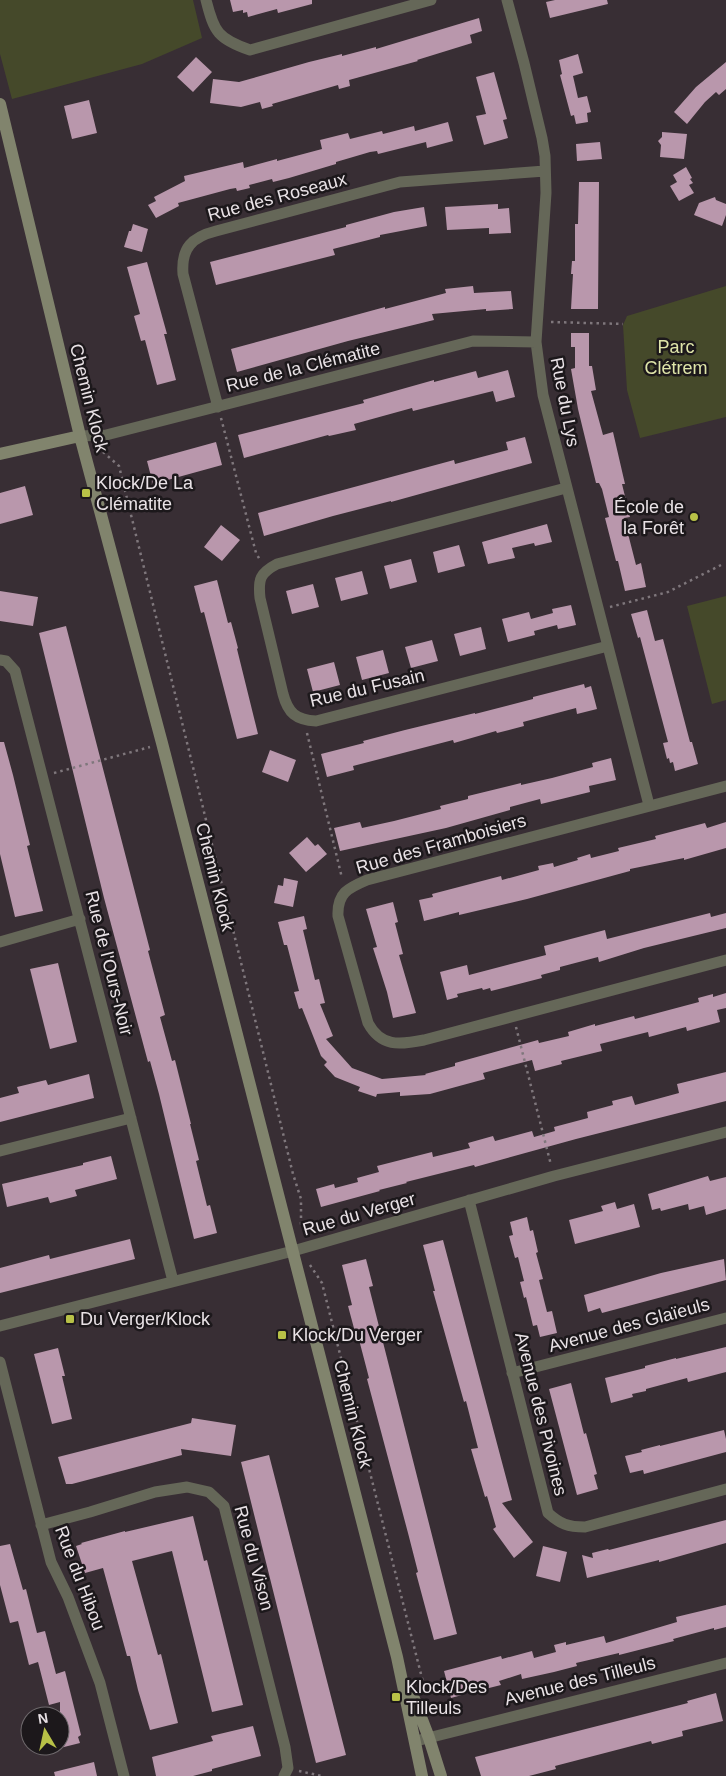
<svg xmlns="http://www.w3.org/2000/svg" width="726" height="1776" viewBox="0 0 726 1776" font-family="Arial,sans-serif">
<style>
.green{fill:#45492a}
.building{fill:#b997ac}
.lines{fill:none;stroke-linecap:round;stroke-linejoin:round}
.path{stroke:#7f777c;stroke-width:2.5;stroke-dasharray:2.5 4;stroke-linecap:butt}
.street{stroke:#656758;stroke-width:11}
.secondary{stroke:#81846d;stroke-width:12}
.poi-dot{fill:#b8c147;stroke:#1c181b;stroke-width:2}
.labels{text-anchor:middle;stroke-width:5;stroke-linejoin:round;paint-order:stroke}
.street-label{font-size:18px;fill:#e9e2e6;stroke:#1c181b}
.park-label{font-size:18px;fill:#dfe5a9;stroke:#1c181b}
.poi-label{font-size:18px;fill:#e9e2e6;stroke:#1c181b;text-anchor:start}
</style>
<rect width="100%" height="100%" fill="#382e34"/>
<path class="green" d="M0 0H193L202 38 142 64 12 99 0 54Z
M726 286V417L640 438 627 390 623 325 627 316Z
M726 596V700L712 704 687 606Z"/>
<path class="building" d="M230 0H312V4L278 13 277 9 248 17 247 12 243 13V10L233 12Z
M555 0H607L608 4 550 18 546 2Z
M479 18 482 31 470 35 472 43 417 60 418 61 349 80 350 86 339 89 338 85 272 104 273 106 262 109 260 102 241 107 210 103 213 79 239 82 309 62 342 54V56L376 47V49Z
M578 54 583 73 573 76 578 98 587 96 591 112 587 113 588 122 576 124 574 115 571 116 560 75 562 74 559 60Z
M196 57 212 72 193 92 177 77Z
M726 62V89L719 95 716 92 705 102 687 124 674 112 696 87Z
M494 72 507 119 503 120 508 138 484 145 476 116 486 114 476 77Z
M89 100 97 133 72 139 64 106Z
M448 122 453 141 427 148 426 142 378 154 377 151 370 152 336 162V164L289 178 273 182 272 179 249 185 250 188 237 191 236 188 230 189 178 203 179 206 156 218 148 205 156 201 154 197 185 181 184 176 243 162 244 168 277 159V161L322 149 320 140 348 133 350 139 382 131 383 134 414 126 415 131Z
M662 132 687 134 684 159 660 157 661 145 658 141 662 137Z
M600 142 602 159 577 161 576 144Z
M686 167 692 178 690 179 693 183 689 185 694 193 679 201 670 186 677 182 673 175Z
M579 182H599L598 309H571L573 274H571L572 261H575V224H578Z
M715 197 716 200 726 204V215L722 226 694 215 699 203Z
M498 204V209L509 208 511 233 489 234V228L447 230 445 207Z
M424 207 427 226 380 235V237L333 249 335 255 216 285 210 262 346 227V225L394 212Z
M133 224 148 229 142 252 124 247 129 231H131Z
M147 262 167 334H164L176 380 157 385 145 340 141 341 134 316 140 314 127 267Z
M473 286 474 293 511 291 513 309 486 311V309L432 314 434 320 348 341 237 372 231 349 385 307V309L446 293 445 289Z
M571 333H589V366H592L596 390 591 391 603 435 613 432 625 484H622L630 517 624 518 636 565 641 563 646 587 625 591 618 561H616L605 518 609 517 602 489 599 483H596L578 409 571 369 575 368V347H571Z
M508 370 515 397 496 402 493 391 413 411 412 408 354 424 356 430 329 436 328 435 244 458 238 435 364 403 363 400 434 380V382L476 371 478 378Z
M525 437 532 463 391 502V501L333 516 264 536 258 513 454 460 455 464 508 450 506 442Z
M216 442 222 465 153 484 147 461Z
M25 486 33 515 0 524V493Z
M547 524 552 542 535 546 534 543 512 548 515 558 488 564 482 542Z
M221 525 240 540 222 561 204 547Z
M459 545 465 566 438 573 433 552Z
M411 559 417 582 390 589 384 566Z
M362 571 368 594 341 601 335 578Z
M217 580 228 623 231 622 238 648 237 649 258 734 237 739 204 612 201 613 194 586Z
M313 584 319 607 292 614 286 591Z
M0 591 38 597 33 626 0 621Z
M571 605 576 625 558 629 557 625 534 631 535 635 508 642 502 619 529 612 531 619 553 613 552 609Z
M647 610 655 641 663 639 690 742H692L698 764 675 771 673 762 670 763 669 758 667 759 663 743 668 742 640 637 638 638 631 614Z
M66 626 150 950 148 951 165 1015 160 1017 172 1061 175 1060 191 1124H190L199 1160 196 1161 207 1206 210 1205 217 1233 194 1239 159 1094 150 1061 148 1062 104 898 39 633Z
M481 627 486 649 460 656 454 634Z
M432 640 438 661 411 668 405 647Z
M383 650 389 673 362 680 356 657Z
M334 662 340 685 313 692 307 669Z
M584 684 585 688 591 686 597 709 577 714 576 708 523 722 524 726 497 733 496 731 454 743 453 740 353 766 354 770 327 777 321 754 364 743 363 741 405 730 475 713V714L533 699V697Z
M0 742H4L13 775 30 845 27 846 43 911 15 917 0 854Z
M270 750 296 760 288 782 262 772Z
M611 758 616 780 589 786 590 792 541 804 540 799 510 807V810L446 828 340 851 334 828 360 822 362 828 394 821 441 809 440 806 468 799V796L521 783V785L552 778 593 767 592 763Z
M726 822V848L684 860V858L630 869V871L527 899 459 915V912L424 921 419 900 433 897 432 894 501 876 502 880 539 870 538 866 553 863 554 867 578 860 577 858 590 854 591 858 619 851 618 848 656 839 655 836 705 823 707 828Z
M307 837 315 846 318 844 327 854 306 872 289 853Z
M284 878 298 881 293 907 274 903 278 885 283 886Z
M393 902 398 922 395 923 403 954 399 955 416 1013 393 1018 387 992 373 948 377 947 366 909Z
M710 913 711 917 726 913V928L644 948 599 962 598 957 560 967V970L541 975 542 978 491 991 490 988 483 990 482 988 457 994 458 997 447 1000 440 972 467 965 469 975 546 955 544 946 605 930 607 939Z
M304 916 307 929 303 930 315 980 319 979 325 1003 320 1004 333 1036 326 1039 352 1068 382 1079 426 1075 425 1074 455 1066V1063L538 1040 539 1043 569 1036 568 1032 595 1024V1026L634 1016 635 1019 699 1002 698 998 713 994V997L726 993V1008L717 1010 720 1022 687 1031 686 1027 649 1037 648 1032 600 1044 602 1051 561 1061 562 1064 535 1071 532 1060 483 1073 485 1079 430 1094 400 1096V1092L377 1094 376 1097 358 1091 360 1087 335 1077 324 1065 327 1062 321 1056 302 1008 299 1009 294 992 299 991 287 945H284L278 922Z
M58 963 77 1042 50 1049 30 969Z
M726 1072V1101L576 1139 475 1167 474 1165 406 1182 407 1183 379 1190 380 1191 321 1207 316 1189 334 1184 335 1188 358 1182 357 1178 379 1172 377 1166 432 1152 433 1157 470 1148 468 1143 493 1136 495 1141 532 1131 534 1137 555 1131 554 1127 588 1118 587 1112 613 1105 612 1101 632 1096 635 1105 679 1093 677 1084Z
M89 1074 94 1098 0 1122V1098L19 1093 17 1087 46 1080 48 1085Z
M111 1156 117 1179 75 1190 77 1196 50 1203 48 1197 7 1207 2 1184 83 1165V1163Z
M708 1176 710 1181 726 1177V1209L706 1215 704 1206 689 1210 688 1204 661 1211 660 1208 652 1210 648 1194Z
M615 1202 617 1209 634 1204 640 1227 575 1244 569 1220 603 1211 601 1206Z
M527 1217 530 1231 533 1230 538 1252 536 1253 543 1279 539 1280 547 1312 552 1311 557 1333 540 1337 537 1325 533 1326 526 1297 524 1298 520 1282 524 1281 518 1257 515 1258 509 1236 513 1235 510 1222Z
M130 1239 135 1259 0 1293V1268L49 1255 50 1259Z
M443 1240 512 1500 502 1503 533 1542 514 1558 493 1529 496 1527 487 1496 485 1497 471 1449 478 1448 466 1401 464 1402 433 1291H435L423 1245Z
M366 1259 373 1286 369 1287 457 1634 434 1640 416 1573 418 1572 408 1533 367 1379 369 1378 357 1332H355L348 1306 352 1305 342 1265Z
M724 1259 726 1280 602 1313 600 1308 588 1312 584 1295 661 1273Z
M726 1347V1372L688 1382 687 1378 646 1389V1391L632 1394 633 1397 611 1403 605 1378 645 1368V1366L676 1358V1359Z
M58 1348 65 1376H62L72 1419 52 1424 34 1354Z
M571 1383 584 1434 586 1433 597 1474 594 1475 598 1489 577 1495 549 1389Z
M192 1418 236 1425 231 1456 181 1449 182 1455 72 1484H66L58 1457 191 1423Z
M724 1430 726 1439V1452L644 1474 643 1470 630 1473 625 1456 642 1452 641 1450 660 1445V1446Z
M269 1455 346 1755 316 1763 241 1462Z
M193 1516 204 1561 207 1560 243 1705 212 1712 172 1551 132 1561 158 1655 161 1654 178 1723 150 1730 138 1690 130 1656H127L103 1568 85 1573 76 1546 82 1544 81 1543 125 1531V1532Z
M726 1520V1543L659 1562V1560L587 1578 582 1555 593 1558 592 1553 608 1549 609 1550Z
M10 1544 23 1590 26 1589 37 1633 45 1631 56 1674 65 1671 81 1735 78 1737 80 1743 60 1748V1702L49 1705 38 1662 29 1665 18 1621 10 1623 0 1585V1546Z
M543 1546 567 1552 560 1582 536 1576Z
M726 1605V1627L714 1630V1628L673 1639 674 1641 619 1655V1653L576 1663 577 1666 554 1672 522 1679 521 1674 499 1681 501 1685 489 1688 488 1683 461 1691 462 1695 451 1698 444 1671 501 1656 502 1659 532 1651 534 1658 556 1652 554 1645 566 1642V1645L604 1636 606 1643 677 1622 676 1617Z
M716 1693 723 1721 682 1731 683 1736 652 1744 651 1741 555 1766 556 1769 529 1776H481L475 1757 688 1703 687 1701Z
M253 1726 261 1756 212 1769V1771L193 1776H156L152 1757 213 1741 211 1736Z
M94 1762 97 1776H55L54 1772Z"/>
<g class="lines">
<path class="path" d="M551 322 623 324
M221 418 256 553 260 560
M103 452 119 466 293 1174 301 1199V1226
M610 607 668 592 721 565
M307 733 342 878
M54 773 150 747
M516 1027 551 1165
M310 1265 322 1283 424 1686
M299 1771 322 1776"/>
<path class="street" d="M206 0C214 32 218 39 250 50L431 0
M507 0 524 63 542 138 545 156 546 193 536 342 543 395 649 805
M218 407 183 274C181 248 192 237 216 231L400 182 545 171
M80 436 106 435 473 341 536 342
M566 488 277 564C260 573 258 579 260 598L283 694C288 713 296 720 316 721L608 646
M0 660 6 661 15 671 173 1281
M726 786 367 880C348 888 337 893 338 916L368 1023C381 1047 399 1045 424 1040L726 960
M0 942 80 919
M0 1151 131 1118
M469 1200 548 1513C560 1524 568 1527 585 1527L726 1489
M0 1326 293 1251 554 1176 726 1132
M0 1362 51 1562 68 1597 100 1683 124 1776
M512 1373 726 1318
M41 1525 90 1512 155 1492 187 1487 209 1492 224 1506 285 1747 288 1768 284 1776
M420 1740 726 1663"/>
<path class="secondary" d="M0 104 80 436 162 743 397 1657 422 1776
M0 454 80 436
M411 1691 429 1738 441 1776"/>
</g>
<g class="poi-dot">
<rect x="81" y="488" width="10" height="10" rx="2.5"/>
<circle cx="694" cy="517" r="5"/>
<rect x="65" y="1314" width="10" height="10" rx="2.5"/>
<rect x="277" y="1330" width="10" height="10" rx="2.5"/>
<rect x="391" y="1692" width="10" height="10" rx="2.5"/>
</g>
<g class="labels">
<g class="street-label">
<text transform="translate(277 197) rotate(-15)" y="6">Rue des Roseaux</text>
<text transform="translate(303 367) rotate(-14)" y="6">Rue de la Clématite</text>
<text transform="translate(89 398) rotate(76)" y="6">Chemin Klock</text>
<text transform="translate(565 402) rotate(79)" y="6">Rue du Lys</text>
<text transform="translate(367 688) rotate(-13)" y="6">Rue du Fusain</text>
<text transform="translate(441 844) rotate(-16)" y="6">Rue des Framboisiers</text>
<text transform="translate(215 877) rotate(76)" y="6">Chemin Klock</text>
<text transform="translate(109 963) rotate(76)" y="6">Rue de l'Ours-Noir</text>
<text transform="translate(359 1214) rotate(-16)" y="6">Rue du Verger</text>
<text transform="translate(629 1325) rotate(-15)" y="6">Avenue des Glaïeuls</text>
<text transform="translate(353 1414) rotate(76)" y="6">Chemin Klock</text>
<text transform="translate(541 1414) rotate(76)" y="6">Avenue des Pivoines</text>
<text transform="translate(254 1558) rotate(75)" y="6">Rue du Vison</text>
<text transform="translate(80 1578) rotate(69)" y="6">Rue du Hibou</text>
<text transform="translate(580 1681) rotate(-14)" y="6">Avenue des Tilleuls</text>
</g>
<g class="park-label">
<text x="676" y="353">Parc<tspan x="676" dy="21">Clétrem</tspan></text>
</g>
<g class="poi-label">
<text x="96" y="489">Klock/De La<tspan x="96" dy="21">Clématite</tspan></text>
<text x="684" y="513" text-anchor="end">École de<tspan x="684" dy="21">la Forêt</tspan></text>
<text x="80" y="1325">Du Verger/Klock</text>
<text x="292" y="1341">Klock/Du Verger</text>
<text x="406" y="1693">Klock/Des<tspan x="406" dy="21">Tilleuls</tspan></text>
</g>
</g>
<g transform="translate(45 1731) rotate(351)"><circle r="24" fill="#1c181b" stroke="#6e696c"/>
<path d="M0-4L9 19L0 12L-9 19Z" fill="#b8c147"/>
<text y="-8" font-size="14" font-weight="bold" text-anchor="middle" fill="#e9e2e6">N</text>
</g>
</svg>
